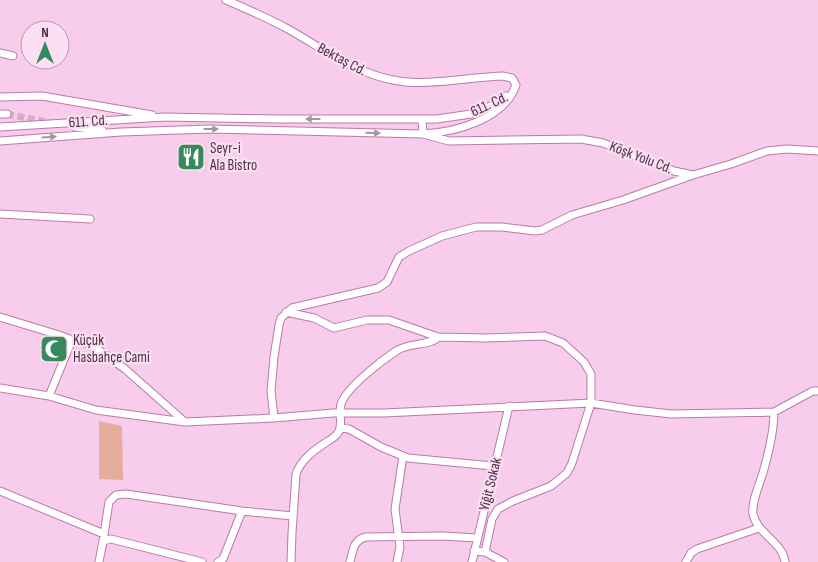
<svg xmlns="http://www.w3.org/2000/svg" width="818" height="562" viewBox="0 0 818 562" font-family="'Sofia Sans Condensed',sans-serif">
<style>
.green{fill:#e6ac9c}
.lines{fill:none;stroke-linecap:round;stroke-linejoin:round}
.minor-tunnel{stroke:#d5adca;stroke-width:7;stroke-dasharray:7 3.5;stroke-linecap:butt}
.minor-casing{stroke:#bc79ab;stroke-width:9}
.minor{stroke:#fff;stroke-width:7}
.oneway{fill:#a597a2}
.labels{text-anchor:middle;stroke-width:4.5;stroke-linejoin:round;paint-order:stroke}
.street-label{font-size:15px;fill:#4b2f44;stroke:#fddff4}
.poi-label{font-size:15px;fill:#4b2f44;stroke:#fddff4;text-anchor:start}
</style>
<rect width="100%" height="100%" fill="#f8cdec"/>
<path class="green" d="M99 421 122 426 123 480 99 479Z"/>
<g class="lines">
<path class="minor-tunnel" d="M7 114 51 123"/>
<defs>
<path id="minor" d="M0 53 13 56
M0 97 42 96 152 115
M0 114H7
M422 120 423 134 449 141 581 139 603 143 674 171 693 175 731 164 767 151 787 149 818 151
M0 127 165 117 276 119H437L471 114 493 105 506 96
M75 127 102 130
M0 141 121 132 209 129 423 134C455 132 504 120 516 85L512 78 503 76C469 77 425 87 393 80 352 72 324 49 288 29 268 18 247 9 226 0
M0 214 90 219
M286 312 314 318 334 328 367 320H389L438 337 485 338 545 336 563 343 584 362 591 374V403L572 463 567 473 551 486 513 501 498 509 492 519 485 552
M0 317 59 335 72 340 49 396
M72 340 92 345 125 369 185 422
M0 388 49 396 96 410 185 422 274 418 333 413H384L591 403 635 410 671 414 774 412 813 391H818
M774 412C774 431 769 451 764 469 761 482 751 501 753 514 757 534 783 542 785 562
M274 418 271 391 274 357 279 325 281 318 292 308 378 288 387 282 399 257 409 251 442 236 476 227H502L535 231 542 230 572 215 623 200 693 175
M340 428 349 429 381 447 408 458 493 466
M0 491 104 534
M103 541 109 502 116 495 126 494 242 511 293 516
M474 551 485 552 504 562
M99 562 103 541 111 539 202 562
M218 562 223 559 242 511
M291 562 292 533 296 474C301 460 313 451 325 443 328 441 334 438 337 434 344 427 338 414 341 404 346 388 381 361 396 351 409 342 431 346 438 337
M350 562C353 551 353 540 366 537L443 536 477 538
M397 562 400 547 395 509 403 456
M472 562 509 406
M686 562 691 553 697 549 759 528"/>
</defs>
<use href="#minor" class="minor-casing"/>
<use href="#minor" class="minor"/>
</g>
<defs><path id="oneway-solid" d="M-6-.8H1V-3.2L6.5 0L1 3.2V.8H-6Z" transform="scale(1.25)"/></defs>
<g class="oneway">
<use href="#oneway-solid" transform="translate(313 119) rotate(-180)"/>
<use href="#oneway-solid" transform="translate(211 129)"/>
<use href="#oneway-solid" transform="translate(373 133) rotate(2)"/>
<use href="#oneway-solid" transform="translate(49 137) rotate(-4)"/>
</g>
<defs>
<symbol id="restaurant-square" viewBox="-11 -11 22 22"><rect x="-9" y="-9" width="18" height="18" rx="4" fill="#368a5d" stroke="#fddff4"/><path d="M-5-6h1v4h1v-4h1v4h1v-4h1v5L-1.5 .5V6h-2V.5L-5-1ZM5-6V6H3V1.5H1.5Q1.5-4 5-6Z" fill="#fff"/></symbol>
<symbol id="mosque-square" viewBox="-11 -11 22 22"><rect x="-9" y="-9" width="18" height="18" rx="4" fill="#368a5d" stroke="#fddff4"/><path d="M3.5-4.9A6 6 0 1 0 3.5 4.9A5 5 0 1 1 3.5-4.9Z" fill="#fff"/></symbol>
</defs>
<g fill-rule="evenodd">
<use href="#restaurant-square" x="175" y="141" width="32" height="32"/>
<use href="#mosque-square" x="38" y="333" width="32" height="32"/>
</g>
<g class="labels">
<g class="street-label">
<text transform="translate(342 59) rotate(28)" y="5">Bektaş Cd.</text>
<text transform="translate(489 104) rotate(-25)" y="5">611. Cd.</text>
<text transform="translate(88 121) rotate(-4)" y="5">611. Cd.</text>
<text transform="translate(641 157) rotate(21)" y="5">Köşk Yolu Cd.</text>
<text transform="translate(490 484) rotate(-76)" y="5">Yiğit Sokak</text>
</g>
<g class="poi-label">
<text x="210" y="153">Seyr-i<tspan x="210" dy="17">Ala Bistro</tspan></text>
<text x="73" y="345">Küçük<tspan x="73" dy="17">Hasbahçe Cami</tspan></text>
</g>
</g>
<g transform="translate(45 45)"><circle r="24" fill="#fddff4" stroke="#b699ae"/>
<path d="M0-4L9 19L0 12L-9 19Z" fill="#368a5d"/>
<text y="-8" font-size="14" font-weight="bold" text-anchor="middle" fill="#4b2f44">N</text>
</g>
</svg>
